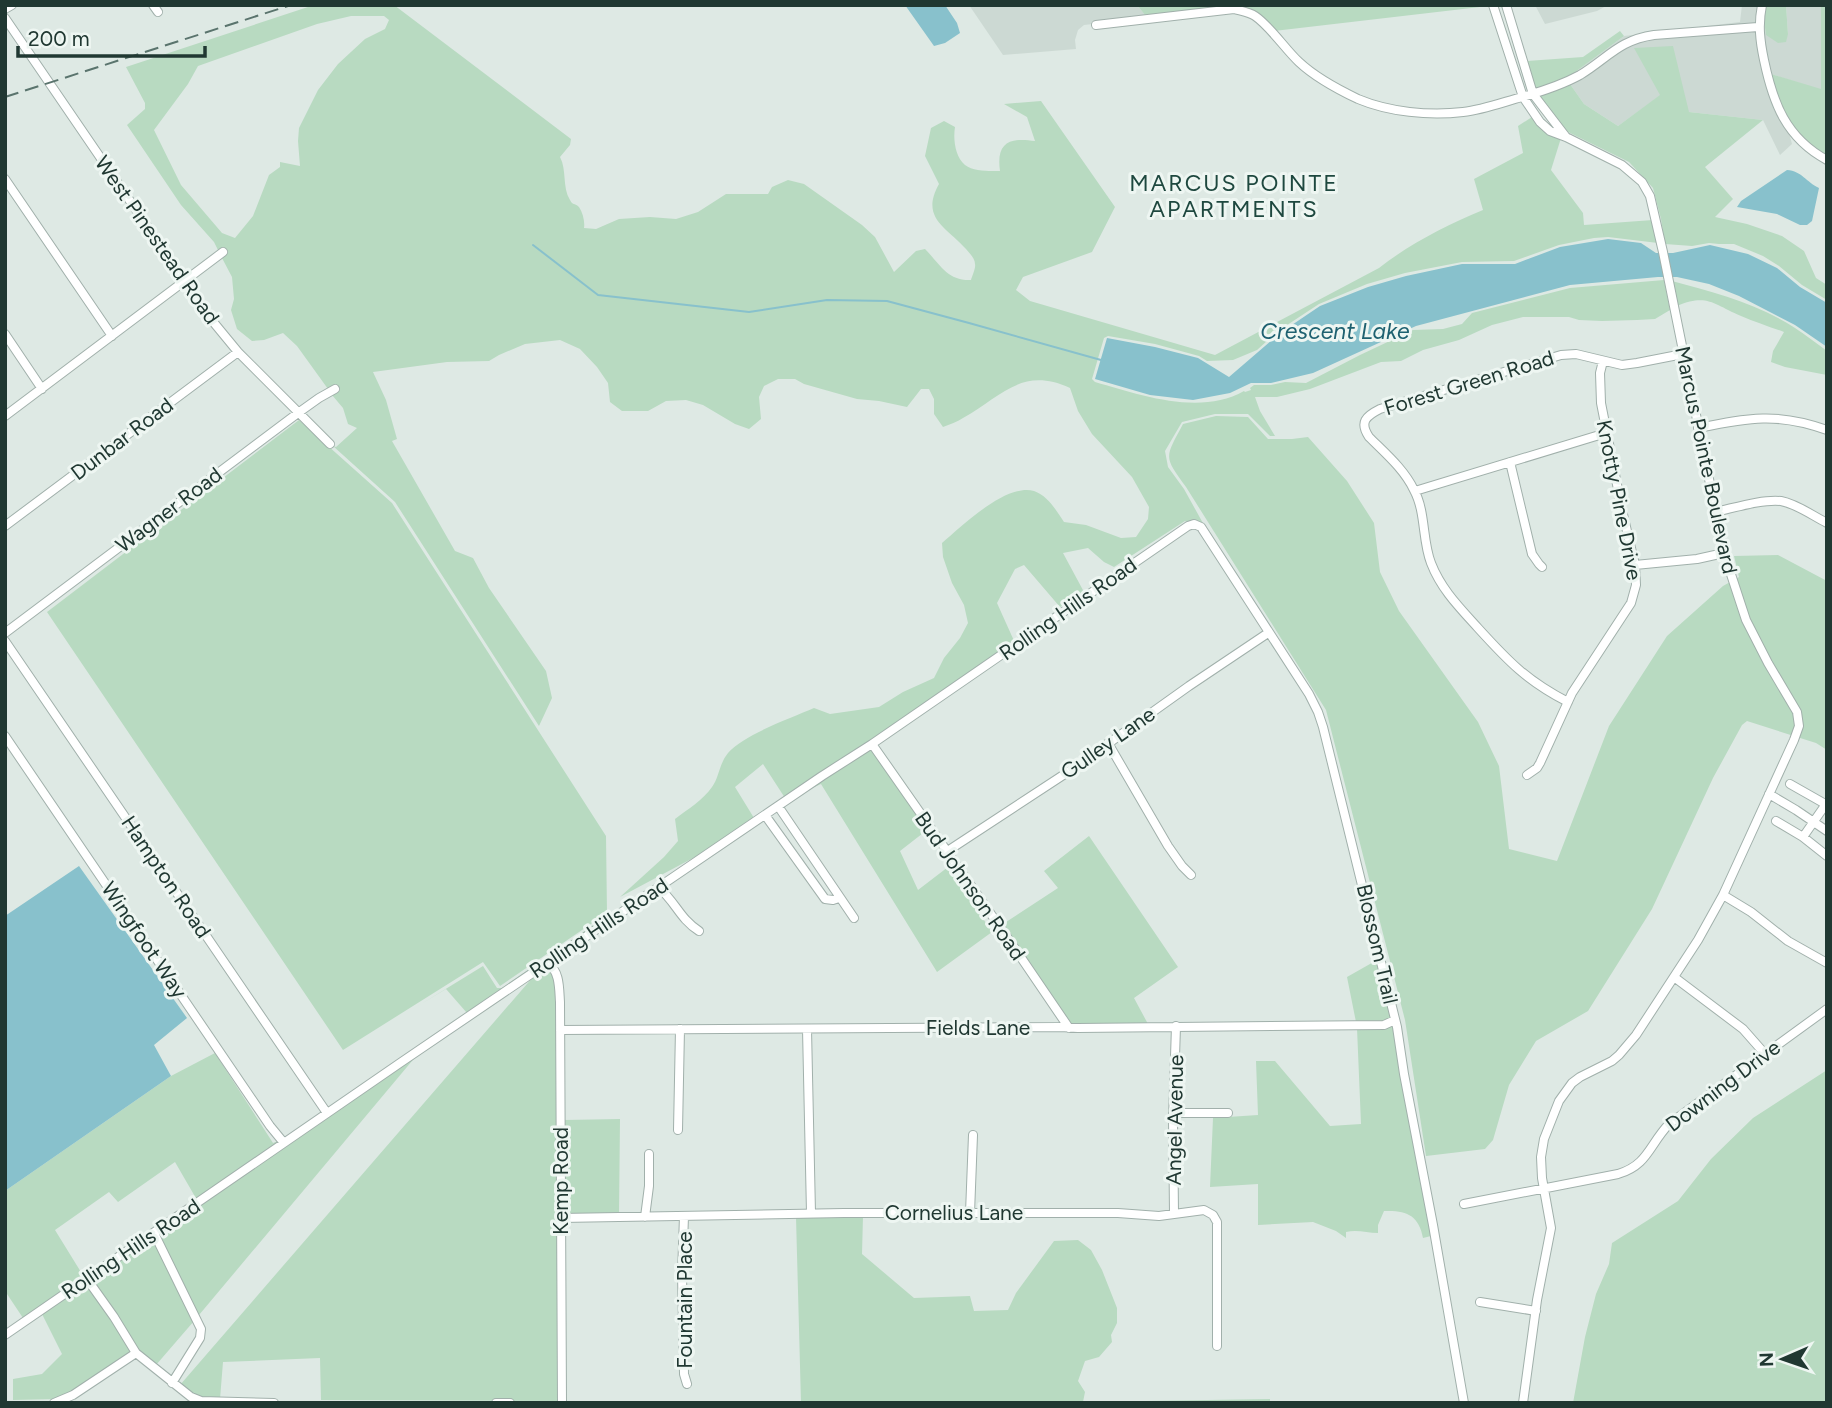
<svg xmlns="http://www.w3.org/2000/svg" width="1832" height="1408" viewBox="0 0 1832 1408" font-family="Figtree,sans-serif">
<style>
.built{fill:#ccd9d3}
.green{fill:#b8dac1;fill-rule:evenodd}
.water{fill:#88c1cc}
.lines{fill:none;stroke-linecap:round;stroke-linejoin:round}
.stream{stroke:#88c1cc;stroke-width:2}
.minor-casing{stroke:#a1b0ab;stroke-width:10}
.minor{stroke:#fff;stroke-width:8}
.rail{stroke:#5a746d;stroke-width:2;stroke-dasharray:14 7;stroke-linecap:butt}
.labels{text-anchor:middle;stroke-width:6;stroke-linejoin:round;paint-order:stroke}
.street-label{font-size:21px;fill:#203832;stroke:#eef6f2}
.neighbourhood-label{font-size:23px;letter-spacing:2px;fill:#1e483f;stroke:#eef6f2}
.water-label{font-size:23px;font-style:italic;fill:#1e6170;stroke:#eef6f2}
</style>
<rect width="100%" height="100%" fill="#dee9e4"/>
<path class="built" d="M969 5H1137L1145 15 1093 22V24L1084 25 1078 30 1075 40 1076 49 1003 55Z
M1535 5H1608L1597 11 1545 24Z
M1742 5H1758L1755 24 1638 35 1617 44 1590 65 1567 78 1624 36 1740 22Z
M1786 5H1821V90L1771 74 1763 35 1764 10 1766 34H1788Z
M1755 30 1769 94 1774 110 1789 133 1792 144 1780 155 1763 120 1689 112 1661 95 1618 126 1584 104 1570 84 1615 53 1634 43 1655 38Z"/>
<path class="green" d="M314 5H394L571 139 570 145 560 157C567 170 562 187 570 200 573 206 574 202 579 207 583 213 585 222 584 228L596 229 619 219 650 217 676 219 698 212 726 194H768L772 187 788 180 804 184 862 225 875 237 894 272 916 251 925 249C940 264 947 281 971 280 972 276 976 268 975 264 975 258 969 253 966 249 946 227 920 218 939 184L925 156 931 128 944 121 955 127C953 139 955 157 965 165 974 172 990 171 1000 171 996 143 1009 137 1035 141L1027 117 1004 104 1041 101 1115 207 1092 252 1023 277 1016 290 1030 301 1215 355 1379 268C1411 243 1447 225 1483 210L1474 179 1523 153 1518 126 1532 117 1543 130 1561 138 1551 170 1583 213 1584 225 1653 220 1658 243 1608 237 1594 238 1559 245 1514 261 1462 262 1405 273 1367 284 1319 304 1278 331 1257 350 1233 360 1207 361 1199 356 1155 344 1108 336 1104 338 1092 379 1095 382C1140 395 1200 416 1244 391L1245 392 1251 390 1250 388 1254 385H1271L1285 382 1306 383 1360 355 1413 330 1443 329 1462 324 1472 313 1570 288 1664 280 1670 310 1655 319 1637 320 1602 321 1579 320 1569 317H1523L1492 325 1459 340 1423 350 1401 361 1381 362 1310 389 1277 397H1255L1260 411 1275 436H1270L1248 414H1215L1182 422 1165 451 1168 467 1184 489 1204 525 1197 520 1188 522 1185 521 1114 567 1104 562 1088 548 1063 553 1084 592 1060 607 1024 565 1015 569 997 603 1015 643 870 742 785 798 763 764 735 787 754 818 708 850 620 897 664 857 678 841 675 819C688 809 703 800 712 787 719 778 719 764 728 753 743 735 791 718 814 708L830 714 879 707 903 692 934 678 944 658 960 638 968 623 964 605 952 583 943 557 942 543C962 526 1006 483 1034 491 1048 496 1056 510 1064 522L1086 525 1121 538 1136 537 1148 519 1149 507 1132 477 1092 434 1078 411 1070 388C1022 366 1002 396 963 418 957 422 950 424 943 427L934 414V399L929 389H921L907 407 879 401 857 399 804 384 795 379H778L764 386 759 397 761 419 749 429 735 424 703 405 686 400 666 401 648 411H622L610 402 608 383 597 367 580 349 560 340 525 344 499 355 489 361 447 362 373 372 386 400 397 439 392 441 455 551 473 558 489 588 546 671 552 698 539 726 395 502 333 446 336 447 357 428 348 424 343 408 332 395 340 390 337 385 328 389 297 346 283 333 264 340 252 341 237 329 231 310 234 299 232 277 222 258 228 252 224 248 219 252 214 242 181 205 127 125 145 109V103L126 67ZM351 16H384L389 20 385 29 365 39 338 64 318 90 299 128 298 141 300 166 280 162V167L269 175 253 216 235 238 222 233 181 185 154 130 188 84 198 66 317 24Z
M1137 5H1480V7L1274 31 1246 9 1145 15Z
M1765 5H1786L1788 34 1786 42 1778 43 1766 35 1764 20Z
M1821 5H1827V156C1791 135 1783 111 1771 74L1821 89Z
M1620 31 1624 36 1567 78 1536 90 1527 61 1583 57Z
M1673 46 1689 112 1763 120 1705 167 1733 199 1715 217 1747 224 1782 236 1804 251 1816 278 1827 285V300L1802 285 1779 266 1763 256 1734 244H1719L1709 243 1692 246 1665 244 1661 219 1653 188 1629 162 1566 131 1539 95 1570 84 1584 104 1618 126 1660 95 1634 48Z
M1672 281C1714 292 1758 304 1795 328 1806 335 1816 343 1827 351V375L1785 367 1771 362 1773 351 1784 332C1770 327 1755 322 1741 316 1714 305 1708 293 1677 306Z
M1216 416 1248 417 1268 439H1292L1308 437 1347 481 1374 523 1380 572 1399 611 1478 722 1499 766 1509 849 1557 861 1609 726 1667 636 1723 586 1739 577 1734 556 1778 555 1827 581V750L1816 743 1747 721 1742 725 1713 778 1652 909 1588 1011 1536 1041 1509 1085 1493 1140 1485 1149 1426 1156 1405 1020 1326 710 1186 487C1163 456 1165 458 1183 424Z
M299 420 392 503 606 836 607 913 500 986 483 962 343 1050 47 612Z
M871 749 927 830 900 851 918 890 948 867 992 932 937 972 821 784 806 791Z
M1089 836 1178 967 1134 998 1148 1024 1071 1025 1003 924 1058 888 1044 871Z
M602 919 600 923 467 1013 446 989 418 1006 483 966 497 988H502Z
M1377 960 1391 1019 1384 1022H1356L1347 977Z
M548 967C556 976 555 990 556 1002L559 1401 321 1400 320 1358 223 1362 220 1399 197 1397 180 1385 533 977Z
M1393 1026 1400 1075 1431 1236 1423 1238C1419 1215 1406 1210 1384 1211L1378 1225V1233C1367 1233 1357 1229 1346 1232V1238L1336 1231 1313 1222 1258 1225V1184L1210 1187 1213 1118 1258 1115 1256 1061H1275L1330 1126 1361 1124 1357 1028H1384Z
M215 1053 273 1143 278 1141 279 1142 197 1200 175 1162 118 1202 109 1192 55 1230 84 1277 23 1318 5 1291V1191L171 1076Z
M417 1055 199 1315 158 1234Z
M1827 1070V1403H1573L1585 1337 1596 1294 1609 1264 1612 1243 1678 1201 1711 1159 1753 1118Z
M620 1119 619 1214 564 1215V1120Z
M863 1216 862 1254 914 1298 970 1296 974 1311 1008 1310 1016 1293 1054 1241 1078 1240 1091 1250 1102 1270 1117 1308V1323L1111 1335 1112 1342 1099 1357 1085 1361 1078 1381 1085 1392 1083 1402 1270 1399V1403H801L796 1217Z
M152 1238 194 1321 156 1365 139 1351 92 1280Z
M86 1283 111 1318 131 1352 71 1393 58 1399 13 1400V1379L42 1374 62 1354 42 1314Z"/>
<path class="water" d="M905 5H945L957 23 960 33 945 43 934 46Z
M1787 170C1802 171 1806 182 1819 188L1812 221 1807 225H1800L1777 214 1737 207 1741 201Z
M1608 239 1641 243 1656 253H1673L1710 245 1748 254 1777 268 1800 287 1827 303V347L1795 325 1739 296 1709 284 1677 277H1658L1570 285 1416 326 1313 373 1271 383H1251L1230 393 1193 400 1150 395 1095 379 1107 338 1155 347 1198 358 1229 377 1280 333 1320 306 1368 287 1406 276 1462 264H1515L1560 247Z
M79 866 187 1018 154 1045 171 1076 5 1191V916Z"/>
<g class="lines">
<path class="stream" d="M533 245 598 295 749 312 827 300 887 301 969 323 1101 360"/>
<defs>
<path id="minor" d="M153 5 158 12
M1493 5 1523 97 1540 122 1550 131 1566 137 1622 165 1642 182 1650 196 1663 252 1724 553 1746 620 1768 663 1797 712 1799 726 1794 740 1723 895 1698 940 1636 1035 1619 1055 1612 1061 1580 1077 1572 1083 1559 1101 1544 1139 1541 1157 1542 1178 1551 1228 1537 1300 1523 1403
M1506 5 1533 94 1566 137
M1762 5C1758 25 1760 41 1764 60 1773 103 1786 138 1827 160
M5 9 12 5
M5 18 210 318 238 352 330 444
M1096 25 1234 9C1241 11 1249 12 1255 16 1270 26 1285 49 1299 62 1316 78 1337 89 1358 99 1389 112 1429 116 1463 112 1481 110 1498 104 1515 99 1537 93 1560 86 1580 75 1608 58 1619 40 1654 35L1758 27
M5 179 112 336
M5 334 42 389
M5 416 223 252
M1698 428C1748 418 1777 412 1827 430
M1510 462 1532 554 1539 564 1542 567
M1415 491 1606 433
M1715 512C1734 508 1762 499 1781 501 1797 504 1813 516 1827 523
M5 526 238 352
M1635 565 1697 559 1724 553
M5 633 298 413 319 398 335 389
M5 641 327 1113
M1568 702C1527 681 1508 661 1478 628 1459 607 1441 589 1431 563 1422 540 1426 512 1414 490 1404 469 1385 453 1369 437 1359 422 1366 416 1380 409L1561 355 1576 354 1622 365 1637 363 1683 354
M5 736 270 1126 284 1143
M1108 743 1168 846 1182 866 1191 875
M872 744 1007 937 1069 1028
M1527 775 1537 768 1540 763 1572 693 1631 603 1636 585 1635 565 1622 510 1601 403 1600 373 1603 361
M1790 784 1827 805
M1769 794 1796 810 1827 831
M778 806 854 918
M765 815 825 899 833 900 839 898
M1776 821 1803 837 1827 856
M1803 837 1826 804
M946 852 1074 768 1189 686 1268 633
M658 887C676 902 679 918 699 931
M1723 895 1751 912 1788 941 1827 963
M548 963C560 972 559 988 560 1002L562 1403
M1674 977 1743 1029 1765 1054
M807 1029 811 1213
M560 1030 1060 1027 1078 1028 1384 1025 1395 1020
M1173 1113H1228
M678 1130 680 1029
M1464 1204 1618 1174C1648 1165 1649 1145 1669 1124L1827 1009
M970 1213 973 1135
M1174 1214 1173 1119 1176 1026
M684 1216 682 1274 684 1374 687 1384
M645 1217 649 1186V1154
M561 1218 844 1213H1118L1159 1216 1204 1210 1213 1215 1217 1222V1346
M154 1233 201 1329 200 1338 172 1383
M87 1279 114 1317 136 1353 191 1397 201 1401 274 1403
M1480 1302 1536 1311
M5 1335 400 1063 822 776 872 744 1188 526 1194 524 1201 527 1309 694 1318 712 1323 727 1397 1027 1404 1074 1433 1225 1464 1403
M54 1403 73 1395 136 1353
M496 1403H510"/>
</defs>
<use href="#minor" class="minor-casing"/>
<use href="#minor" class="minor"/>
<path class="rail" d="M5 97 291 5"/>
</g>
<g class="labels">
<g class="street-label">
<text transform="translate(157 240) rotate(55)" y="7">West Pinestead Road</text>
<text transform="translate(1469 383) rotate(-17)" y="7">Forest Green Road</text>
<text transform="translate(122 439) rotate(-37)" y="7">Dunbar Road</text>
<text transform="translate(1706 460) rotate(78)" y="7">Marcus Pointe Boulevard</text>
<text transform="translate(1619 500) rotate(79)" y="7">Knotty Pine Drive</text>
<text transform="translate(169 510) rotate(-37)" y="7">Wagner Road</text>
<text transform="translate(1068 609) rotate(-35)" y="7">Rolling Hills Road</text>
<text transform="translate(1108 743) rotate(-35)" y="7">Gulley Lane</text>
<text transform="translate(166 877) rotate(56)" y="7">Hampton Road</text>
<text transform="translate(970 886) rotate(55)" y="7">Bud Johnson Road</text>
<text transform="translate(599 928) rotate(-34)" y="7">Rolling Hills Road</text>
<text transform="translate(144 940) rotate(56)" y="7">Wingfoot Way</text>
<text transform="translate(1377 944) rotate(77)" y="7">Blossom Trail</text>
<text x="978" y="1035">Fields Lane</text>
<text transform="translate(1723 1086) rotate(-37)" y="7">Downing Drive</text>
<text transform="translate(1175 1120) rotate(-89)" y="7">Angel Avenue</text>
<text transform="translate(561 1181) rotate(-90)" y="7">Kemp Road</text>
<text x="954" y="1220">Cornelius Lane</text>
<text transform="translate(131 1249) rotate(-34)" y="7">Rolling Hills Road</text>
<text transform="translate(685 1300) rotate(-90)" y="7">Fountain Place</text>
</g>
<g class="neighbourhood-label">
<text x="1234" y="191">MARCUS POINTE<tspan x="1234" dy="26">APARTMENTS</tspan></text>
</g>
<g class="water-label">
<text x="1335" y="339">Crescent Lake</text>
</g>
</g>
<rect width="1832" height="1408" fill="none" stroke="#203832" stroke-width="14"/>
<g transform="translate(1783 1359) rotate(268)" stroke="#eef6f2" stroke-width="5" paint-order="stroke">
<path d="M0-5L12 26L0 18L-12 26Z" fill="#203832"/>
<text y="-10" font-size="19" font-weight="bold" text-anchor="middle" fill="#203832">N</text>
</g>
<path d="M18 46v10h187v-10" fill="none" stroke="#203832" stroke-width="3.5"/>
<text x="28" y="46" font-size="21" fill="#203832" stroke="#eef6f2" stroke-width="5" paint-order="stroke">200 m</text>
</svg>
